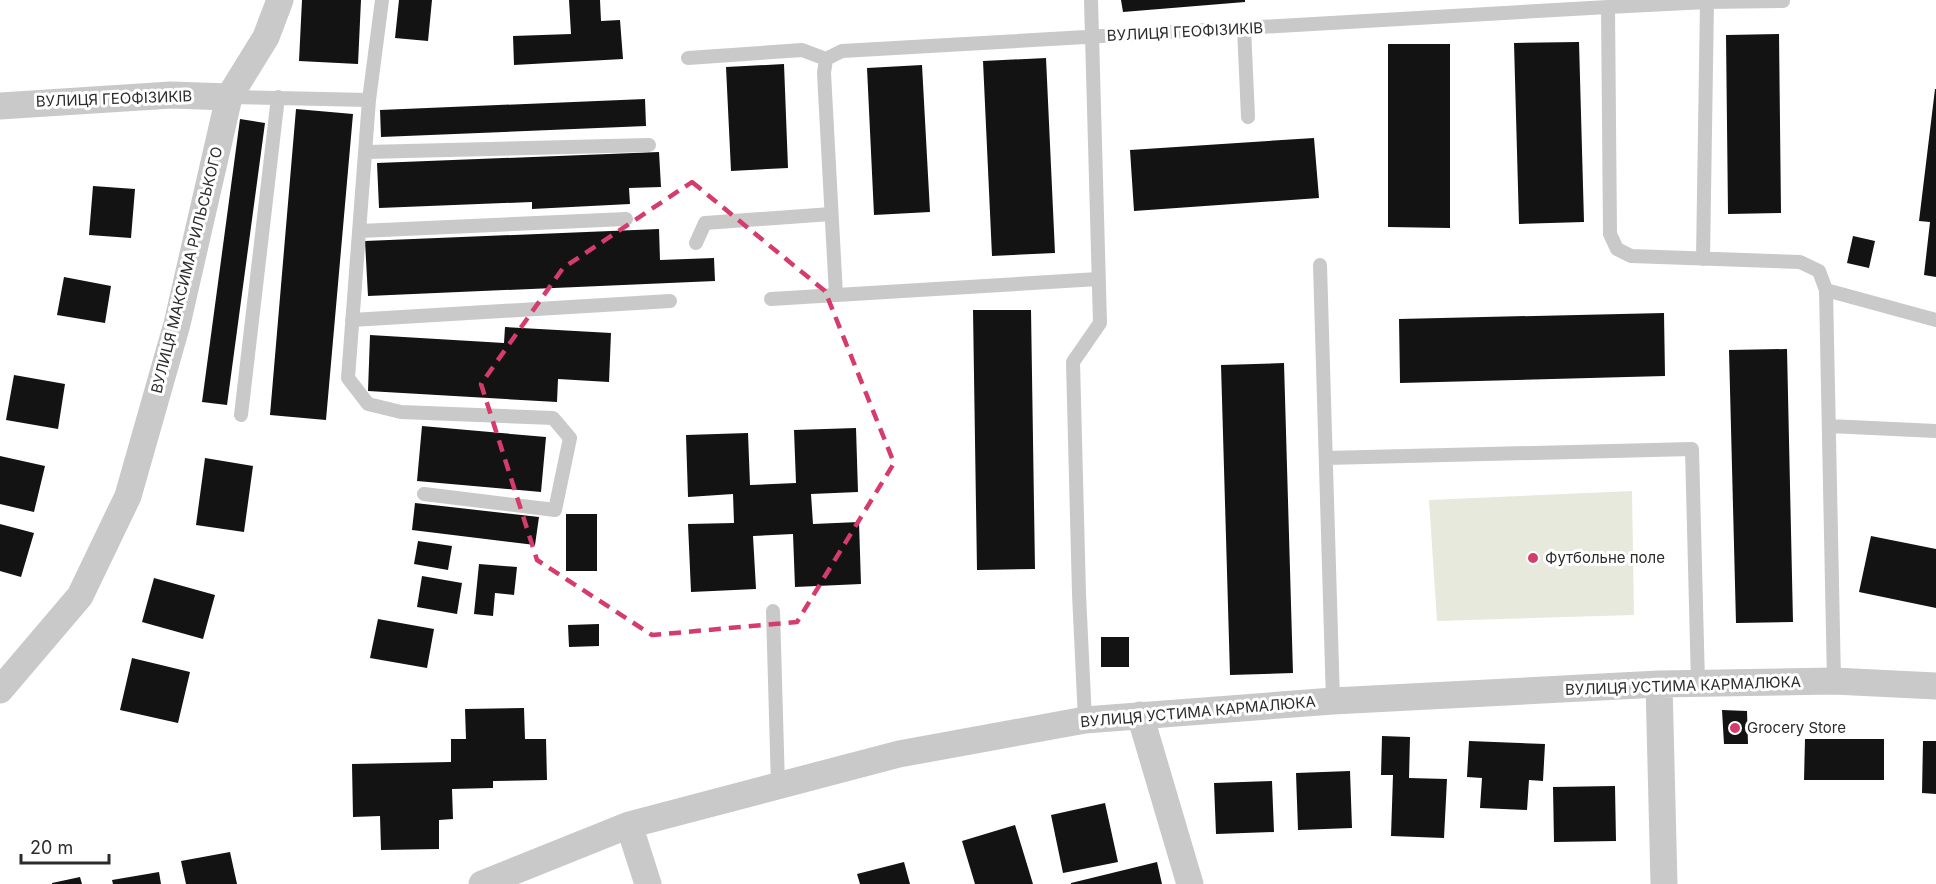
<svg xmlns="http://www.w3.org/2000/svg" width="1936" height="884" viewBox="0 0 1936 884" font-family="Inter,sans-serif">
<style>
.green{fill:#e6e9db}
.building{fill:#131313}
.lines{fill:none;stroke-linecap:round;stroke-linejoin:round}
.service{stroke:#c9c9c9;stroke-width:14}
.minor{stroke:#c9c9c9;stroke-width:27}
.marked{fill:none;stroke:#d63c6b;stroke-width:4.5;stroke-dasharray:12 8;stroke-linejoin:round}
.poi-dot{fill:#d63c6b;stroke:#fff;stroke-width:2}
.labels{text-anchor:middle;stroke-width:6;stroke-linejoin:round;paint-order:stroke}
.street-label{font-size:15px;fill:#2c2c2c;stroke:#fff}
.poi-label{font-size:15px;fill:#2c2c2c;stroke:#fff;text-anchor:start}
</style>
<rect width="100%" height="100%" fill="#fff"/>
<path class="green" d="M1632 491 1634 615 1437 621 1429 500Z"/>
<path class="building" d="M302 0H361L358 64 299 61Z
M399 0H432L428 41 395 38Z
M569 0H600L601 21 620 20 623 59 514 65 513 36 571 34Z
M1121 0H1245V2L1123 12Z
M1779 34 1781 213 1728 214 1726 35Z
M1579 42 1584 222 1519 224 1514 43Z
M1388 44H1450V228L1388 227Z
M1046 58 1055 253 992 256 983 61Z
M784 64 788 168 731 171 726 67Z
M922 65 930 212 874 215 867 68Z
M1935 89H1936V277L1924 275 1930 222 1919 221Z
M645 99 646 126 381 137 380 110Z
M296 109 353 114 326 420 270 415Z
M240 119 265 123 227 405 202 402Z
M1314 138 1319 198 1134 211 1130 150Z
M659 152 661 187 629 188 630 204 532 209V202L379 208 377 163Z
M93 186 135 189 131 238 89 235Z
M659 229 660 260 714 258 715 281 368 296 365 241Z
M1853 236 1875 241 1869 268 1847 263Z
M64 277 111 286 105 323 57 315Z
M973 310H1031L1035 569 977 570Z
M1664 313 1665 376 1400 383 1399 319Z
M505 327 611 333 609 382 558 379 557 402 368 391 370 335 504 343Z
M1787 349 1793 622 1736 623 1729 350Z
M1284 363 1293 673 1230 675 1221 365Z
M14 375 65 384 58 429 6 420Z
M422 426 546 437 541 492 417 481Z
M856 428 858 492 811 494 813 524 859 522 861 584 795 587 793 534 753 536 756 589 691 592 688 524 734 523 733 494 688 497 686 435 748 433 750 485 796 483 794 430Z
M0 456 45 466 34 512 0 504Z
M205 458 253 466 244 532 196 525Z
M415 503 539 517 535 545 412 530Z
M566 514H597V571H566Z
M0 524 34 533 21 577 0 571Z
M1871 536 1936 549V608L1859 592Z
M418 541 452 546 448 570 414 564Z
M479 564 517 567 514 595 495 593 493 616 474 614Z
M422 576 462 583 457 614 417 607Z
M154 578 215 595 203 639 142 622Z
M378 619 434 629 427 668 370 658Z
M599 624V646L569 647 568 625Z
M1101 637H1129V667H1101Z
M132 658 190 672 178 723 120 710Z
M524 708 525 739H546L547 780 493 781V788L452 789 453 819 439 820V849L381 850 380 816 353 817 352 764 451 762V739H466L465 709Z
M1722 710 1747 711 1748 744H1724Z
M1382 736 1410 737 1409 778 1447 779 1444 838 1391 836 1393 775H1381Z
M1805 739H1884V780H1804Z
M1469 741 1545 744 1543 781 1529 780 1527 810 1480 808 1482 778 1467 777Z
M1923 741H1936V794L1922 793Z
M1350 771 1352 828 1298 830 1296 773Z
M1272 781 1274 832 1216 834 1214 783Z
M1615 786 1616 841 1554 842 1553 787Z
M1105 803 1118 862 1063 873 1051 815Z
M1015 825 1033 884H975L962 841Z
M230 852 237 884H186L181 861Z
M904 862 910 884H860L857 874Z
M1157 862 1162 884H1071V883Z
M159 872 161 884H113L112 880Z
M80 877 82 884H52V883Z"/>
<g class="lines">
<path class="service" d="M382 0 369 100 348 378 368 404 401 412 553 418 570 438 555 510 424 494
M1608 7 1610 234 1617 249 1631 256 1800 262 1819 271 1826 290 1834 681
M1244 28 1248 117
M688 58 802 50 826 59
M229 97 369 100
M366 152 649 145
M360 231 626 219
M696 243 705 223 831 214
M1703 259 1707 2
M1320 265 1333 701
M1826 290 1936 320
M836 295 824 73 826 59 842 51 1608 7 1707 2 1783 1
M771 299 1098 279
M352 320 670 301
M241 415 278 97
M1829 426 1936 431
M1326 458 1692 449 1698 683
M773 611 778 786
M1085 720 1079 594 1073 362 1100 323 1091 0"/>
<path class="minor" d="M0 106 171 95 229 97
M1659 684 1664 884
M0 690 80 596 128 496 177 324 229 97 266 37 280 0
M1140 715 1190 884
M629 825 648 884
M482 884 629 825 899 754 1085 720 1333 701 1659 684 1834 681 1936 686"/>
</g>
<path class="marked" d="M692 182 825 291 894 463 797 622 652 635 537 560 481 384 563 268Z"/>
<g class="poi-dot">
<circle cx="1533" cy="558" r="6"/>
<circle cx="1735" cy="728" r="6"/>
</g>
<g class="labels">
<g class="street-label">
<text transform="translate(1185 32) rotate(-3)" y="5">ВУЛИЦЯ ГЕОФІЗИКІВ</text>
<text transform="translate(114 99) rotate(-2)" y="5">ВУЛИЦЯ ГЕОФІЗИКІВ</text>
<text transform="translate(187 270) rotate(-76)" y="5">ВУЛИЦЯ МАКСИМА РИЛЬСЬКОГО</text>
<text transform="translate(1683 686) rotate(-2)" y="5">ВУЛИЦЯ УСТИМА КАРМАЛЮКА</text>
<text transform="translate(1198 712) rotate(-5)" y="5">ВУЛИЦЯ УСТИМА КАРМАЛЮКА</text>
</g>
<g class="poi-label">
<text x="1545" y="563">Футбольне поле</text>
<text x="1747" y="733">Grocery Store</text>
</g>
</g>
<path d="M21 854v9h88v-9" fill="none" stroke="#2c2c2c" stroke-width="3"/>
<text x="30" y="854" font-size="18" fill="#2c2c2c" stroke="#ffffff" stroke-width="4.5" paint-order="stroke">20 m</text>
</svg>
